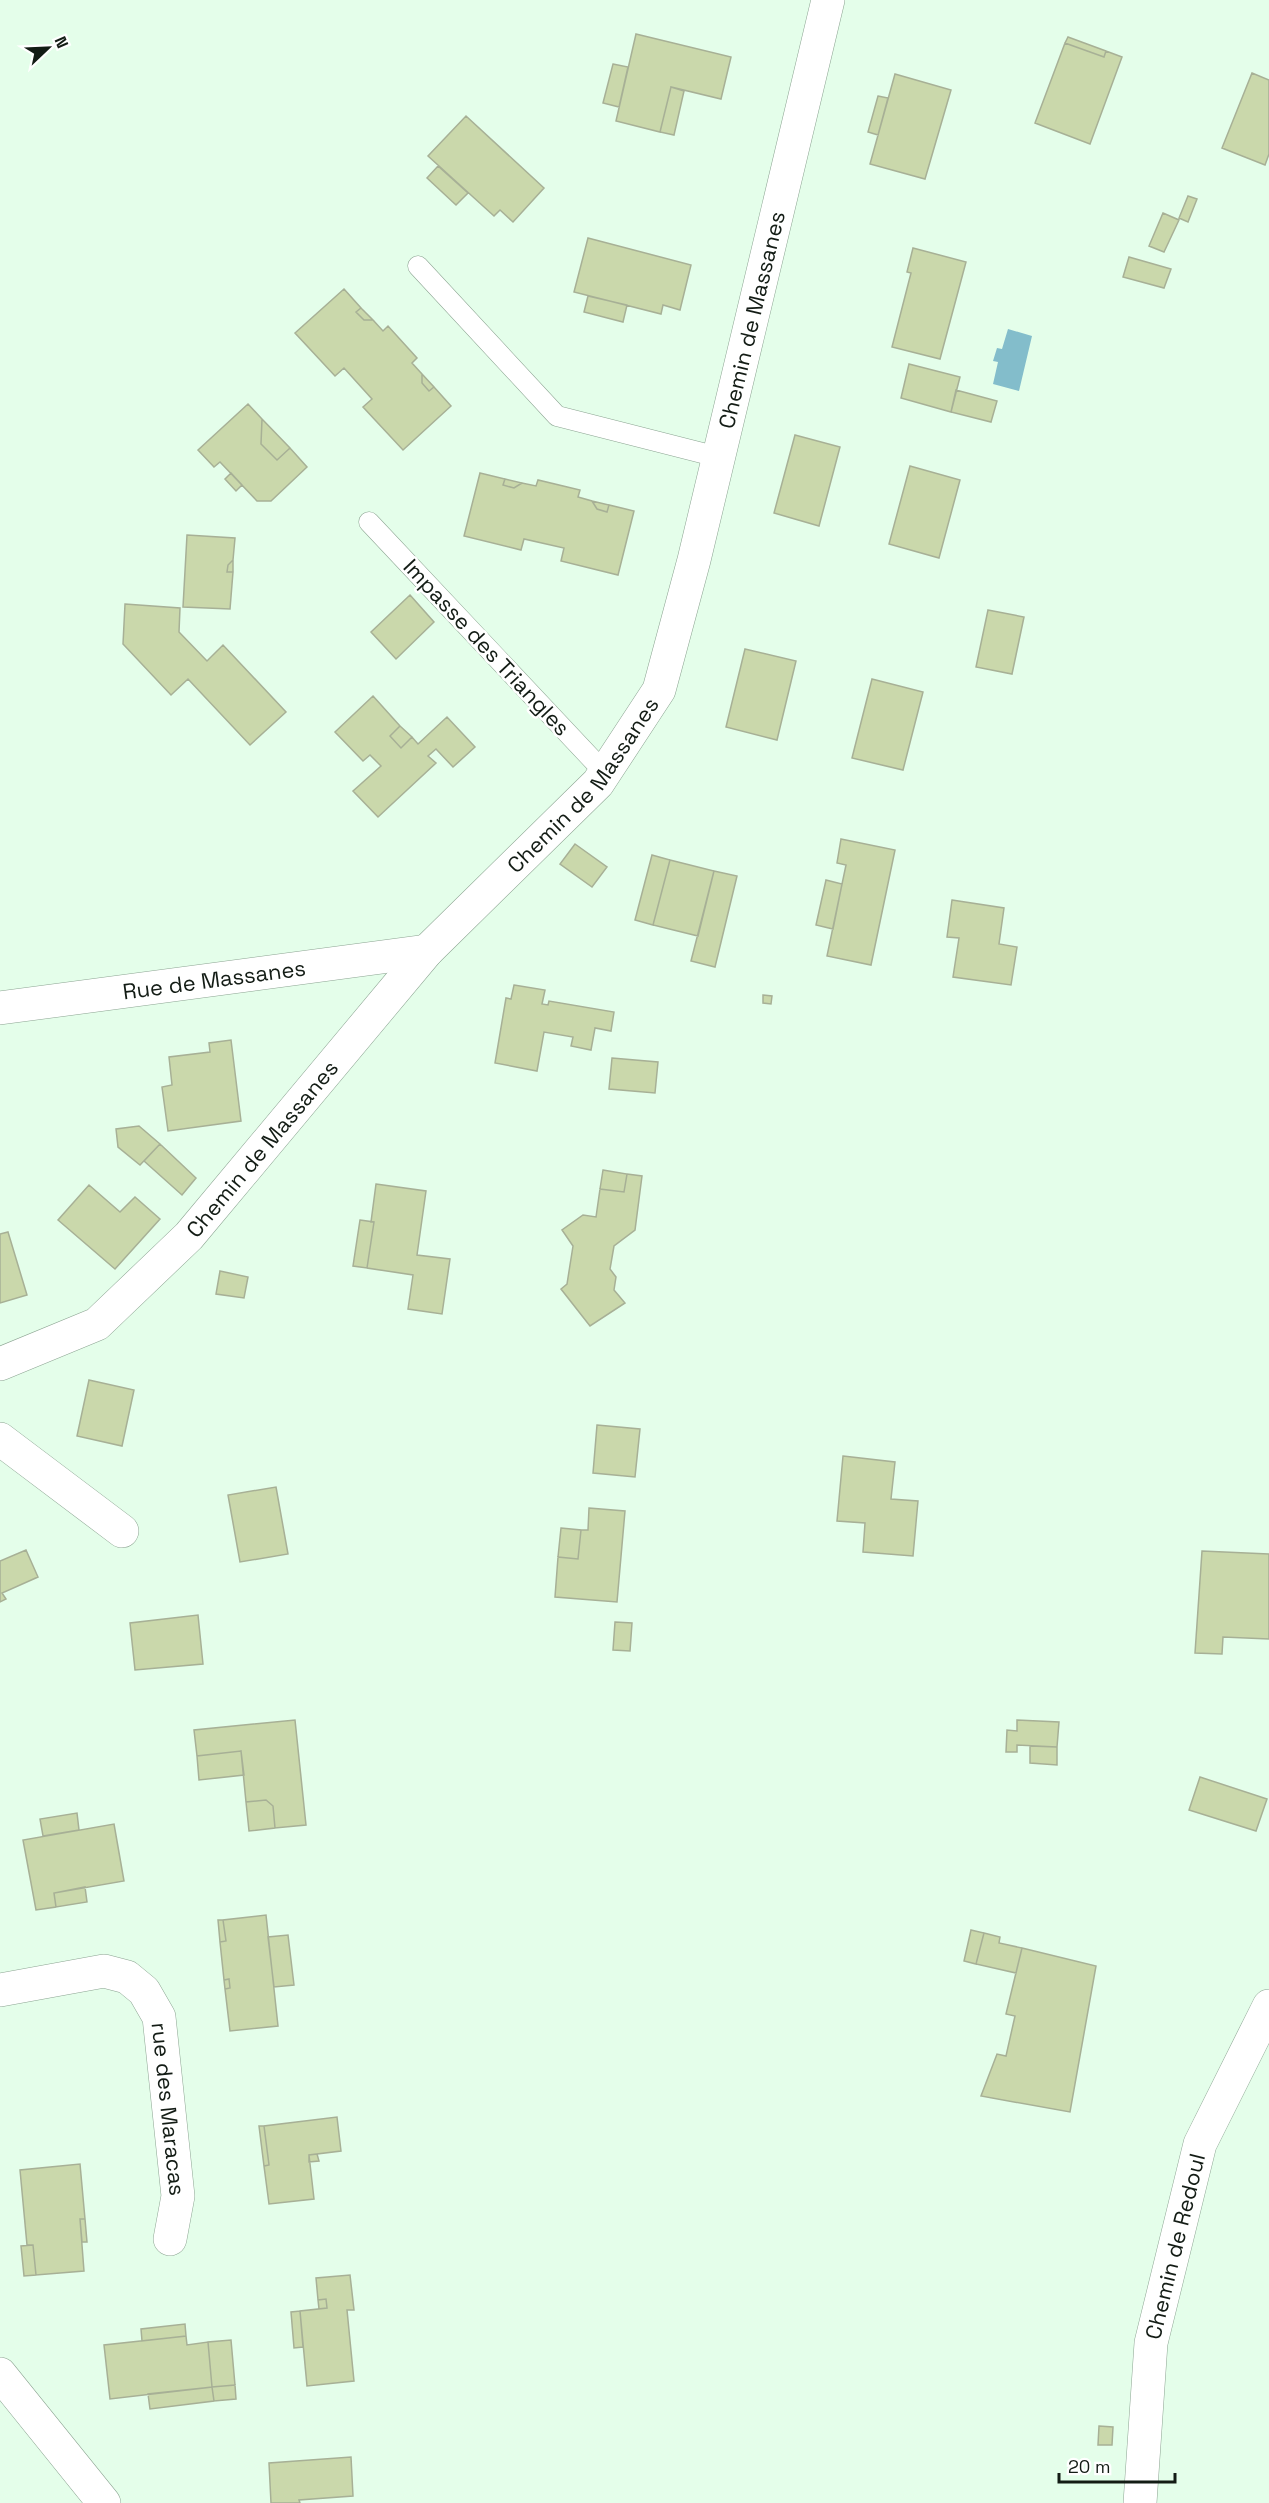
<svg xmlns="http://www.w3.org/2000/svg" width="1269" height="2503" viewBox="0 0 1269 2503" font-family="'Space Grotesk',sans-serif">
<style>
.water{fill:#83bdcb}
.building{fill:#cad8ab;stroke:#a7b096;stroke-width:1.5}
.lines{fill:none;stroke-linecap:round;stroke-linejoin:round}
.lane-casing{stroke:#8ca492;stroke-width:21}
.street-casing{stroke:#8ca492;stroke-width:34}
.secondary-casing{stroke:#8ca492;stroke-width:34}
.lane{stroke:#fff;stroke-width:20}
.street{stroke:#fff;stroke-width:33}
.secondary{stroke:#fff;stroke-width:33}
.labels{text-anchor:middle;stroke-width:5;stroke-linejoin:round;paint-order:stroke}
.street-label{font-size:22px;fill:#131c15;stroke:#fff}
</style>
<rect width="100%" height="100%" fill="#e4feea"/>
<path class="water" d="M1008 329 1032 336 1019 391 993 384 998 362 993 361 997 348 1002 349Z"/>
<path class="building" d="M636 34 731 57 721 99 671 87 660 132 616 121Z
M1068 37 1106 51 1104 57 1065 43Z
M1065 43 1104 57 1106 51 1122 57 1090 144 1035 123Z
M613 64 628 67 619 107 603 103Z
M1252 73 1269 80V154L1265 165 1222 148Z
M895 74 951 90 925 179 870 164Z
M671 87 684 91 674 135 660 132Z
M878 96 888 98 878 135 868 132Z
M466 116 544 188 513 222 500 210 494 216 428 156Z
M438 166 468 193 456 205 427 178Z
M1188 196 1197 199 1188 222 1179 218Z
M1163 213 1179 220 1164 252 1149 246Z
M588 238 691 265 680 310 663 305 661 314 574 292Z
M913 248 966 262 940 359 892 347 911 273 907 272Z
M1129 257 1171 269 1164 288 1123 277Z
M344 289 361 308 356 312 364 320H373L383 331 388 326 417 358 412 363 422 374V383L429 391 434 387 451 406 403 450 363 407 372 399 344 368 335 376 295 333Z
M588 296 627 305 623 322 584 312Z
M361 308 373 320H364L356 312Z
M909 364 960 377 951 412 901 398Z
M422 374 434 387 429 391 422 383Z
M956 390 997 401 991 422 951 412Z
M248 404 262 419 261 444 277 460 290 448 307 467 271 501H257L220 462 214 467 198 450Z
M262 419 290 448 277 460 261 444Z
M795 435 840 447 819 526 774 513Z
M910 466 960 480 939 558 889 544Z
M231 473 242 485 236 491 225 479Z
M480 473 505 479 503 485 514 488 522 483 536 486 538 480 580 490 578 497 592 501 597 509 607 512 609 505 634 511 618 575 561 561 564 548 524 539 521 550 464 536Z
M505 479 522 483 514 488 503 485Z
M592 501 609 505 607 512 597 509Z
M187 535 235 538 233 560 228 565 227 572H233L230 609 183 607Z
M233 560V572H227L228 565Z
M410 595 434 622 396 659 371 632Z
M125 604 180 608 179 632 207 661 223 645 286 712 250 745 188 679 171 695 123 644Z
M988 610 1024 617 1012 674 976 667Z
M745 649 796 661 777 740 726 727Z
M872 679 923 692 903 770 852 758Z
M373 696 400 726 390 736 401 748 412 737 418 744 447 717 475 747 453 767 436 749 428 756 436 763 378 817 353 791 381 766 370 755 363 761 335 732Z
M400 726 412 737 401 748 390 736Z
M841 839 895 850 871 965 827 956 846 865 837 863Z
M575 844 607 867 592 887 560 864Z
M652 855 670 860 653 925 635 920Z
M670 860 714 871 698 936 653 925Z
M714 871 737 876 715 967 691 961Z
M826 880 842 884 833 929 816 925Z
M952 900 1004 908 999 944 1017 947 1011 985 953 977 959 938 947 937Z
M514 985 545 990 542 1004 548 1005 549 1001 614 1012 611 1031 595 1028 591 1050 571 1046 573 1037 544 1032 537 1071 495 1063 506 998 511 999Z
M763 995 772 996 771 1004 763 1003Z
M231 1040 241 1121 168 1131 162 1087 172 1085 169 1057 210 1052 209 1043Z
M612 1058 658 1062 655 1093 609 1089Z
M139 1126 160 1144 140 1165 118 1147 116 1129Z
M160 1144 196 1178 182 1195 144 1161Z
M603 1170 627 1174 624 1192 600 1189Z
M627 1174 642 1176 635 1230 614 1246 610 1269 616 1277 614 1290 625 1303 590 1326 561 1289 567 1284 573 1246 562 1230 583 1215 596 1217 600 1189 624 1192Z
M376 1184 426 1191 417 1255 450 1259 442 1314 408 1309 413 1275 367 1268 374 1222H371Z
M89 1185 120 1212 135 1197 160 1219 115 1269 58 1220Z
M360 1220 374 1222 367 1268 353 1266Z
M8 1232 27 1295 0 1303V1234Z
M220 1271 248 1277 244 1298 216 1294Z
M89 1380 134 1390 122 1446 77 1436Z
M597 1425 640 1429 635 1477 593 1473Z
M843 1456 895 1462 891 1499 918 1501 913 1556 863 1552 865 1523 837 1521Z
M276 1487 288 1554 240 1562 228 1495Z
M589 1508 625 1511 617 1602 555 1597 558 1557 578 1559 581 1530H588Z
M561 1528 581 1530 578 1559 558 1557Z
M26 1550 38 1577 2 1593 6 1599 0 1602V1561Z
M1202 1551 1269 1554V1639L1223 1637 1222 1654 1195 1653Z
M198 1615 203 1664 135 1670 130 1623Z
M615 1622 632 1623 630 1651 613 1650Z
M295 1720 306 1825 275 1828 273 1806 266 1800 246 1802 241 1751 197 1756 194 1730Z
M1017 1720 1059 1722 1057 1747 1017 1745V1752H1006L1007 1730 1017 1731Z
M1030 1746 1057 1747V1765L1030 1763Z
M241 1751 244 1775 199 1780 197 1756Z
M1200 1777 1267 1799 1256 1831 1189 1810Z
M266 1800 273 1806 275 1828 249 1831 246 1802Z
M77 1813 79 1830 43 1836 40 1819Z
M114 1824 124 1881 54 1893 56 1907 36 1910 23 1840Z
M85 1887 87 1902 56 1907 54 1893Z
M266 1915 278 2026 230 2031 225 1989 230 1988 229 1979 224 1980 220 1942 226 1941 223 1920Z
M218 1920H223L226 1941 220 1942Z
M971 1930 984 1933 976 1964 964 1961Z
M984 1933 1000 1937 999 1943 1022 1948 1016 1973 976 1964Z
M288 1935 294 1985 274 1987 268 1937Z
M1022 1948 1096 1966 1070 2112 981 2096 997 2054 1006 2056 1015 2016 1006 2014Z
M229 1979 230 1988 225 1989 224 1980Z
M337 2117 341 2151 309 2155 314 2199 269 2204 264 2166 269 2165 264 2126Z
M259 2126H264L269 2165 264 2166Z
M317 2154 319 2161 309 2162V2155Z
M80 2164 85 2219H80L84 2271 36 2275 33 2245H27L20 2170Z
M80 2219H85L87 2242H82Z
M33 2245 36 2275 24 2276 21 2246Z
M350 2275 354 2310H347L354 2381 307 2386 300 2311 327 2308 326 2299 318 2300 316 2278Z
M326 2299 327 2308 319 2309 318 2300Z
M300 2311 303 2347 294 2348 291 2312Z
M185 2324 186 2336 142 2341 141 2329Z
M186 2336 187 2345 208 2342 212 2387 110 2399 104 2345Z
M231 2340 235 2385 212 2387 208 2342Z
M235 2385 236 2399 214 2401 212 2387Z
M212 2387 214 2401 150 2409 148 2394Z
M1099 2426 1113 2427 1112 2445H1098Z
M351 2457 353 2496 299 2500 300 2503H271L269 2463Z"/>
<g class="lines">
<defs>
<path id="lane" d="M418 266 557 416 718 457
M369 522 605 773"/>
<g id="street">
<path id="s1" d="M0 1008 427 951"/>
<path id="s2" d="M0 1364 97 1324 189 1236 427 951 598 783 659 690 694 560 828 0"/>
<path d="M0 1439 122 1531"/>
<path id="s3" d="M0 1990 104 1971 127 1977 144 1991 159 2017 178 2196 170 2239"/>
<path id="s4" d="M1140 2503 1151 2343 1200 2144 1269 2006"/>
</g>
<path id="secondary" d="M0 2374 104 2503"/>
</defs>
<use href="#lane" class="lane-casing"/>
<use href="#street" class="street-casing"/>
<use href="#secondary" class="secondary-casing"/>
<use href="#lane" class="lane"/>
<use href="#street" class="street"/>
<use href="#secondary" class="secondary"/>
</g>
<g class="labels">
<g class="street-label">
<text dy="8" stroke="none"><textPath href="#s2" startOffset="1336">Chemin de Massanes</textPath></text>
<text transform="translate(487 647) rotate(47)" y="8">Impasse des Triangles</text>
<text dy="8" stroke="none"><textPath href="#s2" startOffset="832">Chemin de Massanes</textPath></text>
<text dy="8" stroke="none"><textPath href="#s1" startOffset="216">Rue de Massanes</textPath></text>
<text dy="8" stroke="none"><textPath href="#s2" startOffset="346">Chemin de Massanes</textPath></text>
<text dy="8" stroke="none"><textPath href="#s3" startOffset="274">rue des Maracas</textPath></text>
<text dy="8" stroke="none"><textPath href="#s4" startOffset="260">Chemin de Redoul</textPath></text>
</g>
</g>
<g transform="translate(48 48) rotate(67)" stroke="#ffffff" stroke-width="4.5" paint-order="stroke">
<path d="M0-4.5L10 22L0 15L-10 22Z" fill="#131c15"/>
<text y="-9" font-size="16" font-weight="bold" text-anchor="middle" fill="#131c15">N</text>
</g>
<path d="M1059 2473v9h116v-9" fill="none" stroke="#131c15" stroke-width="3"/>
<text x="1068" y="2473" font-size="18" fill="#131c15" stroke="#ffffff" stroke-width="4.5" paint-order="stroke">20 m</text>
</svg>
